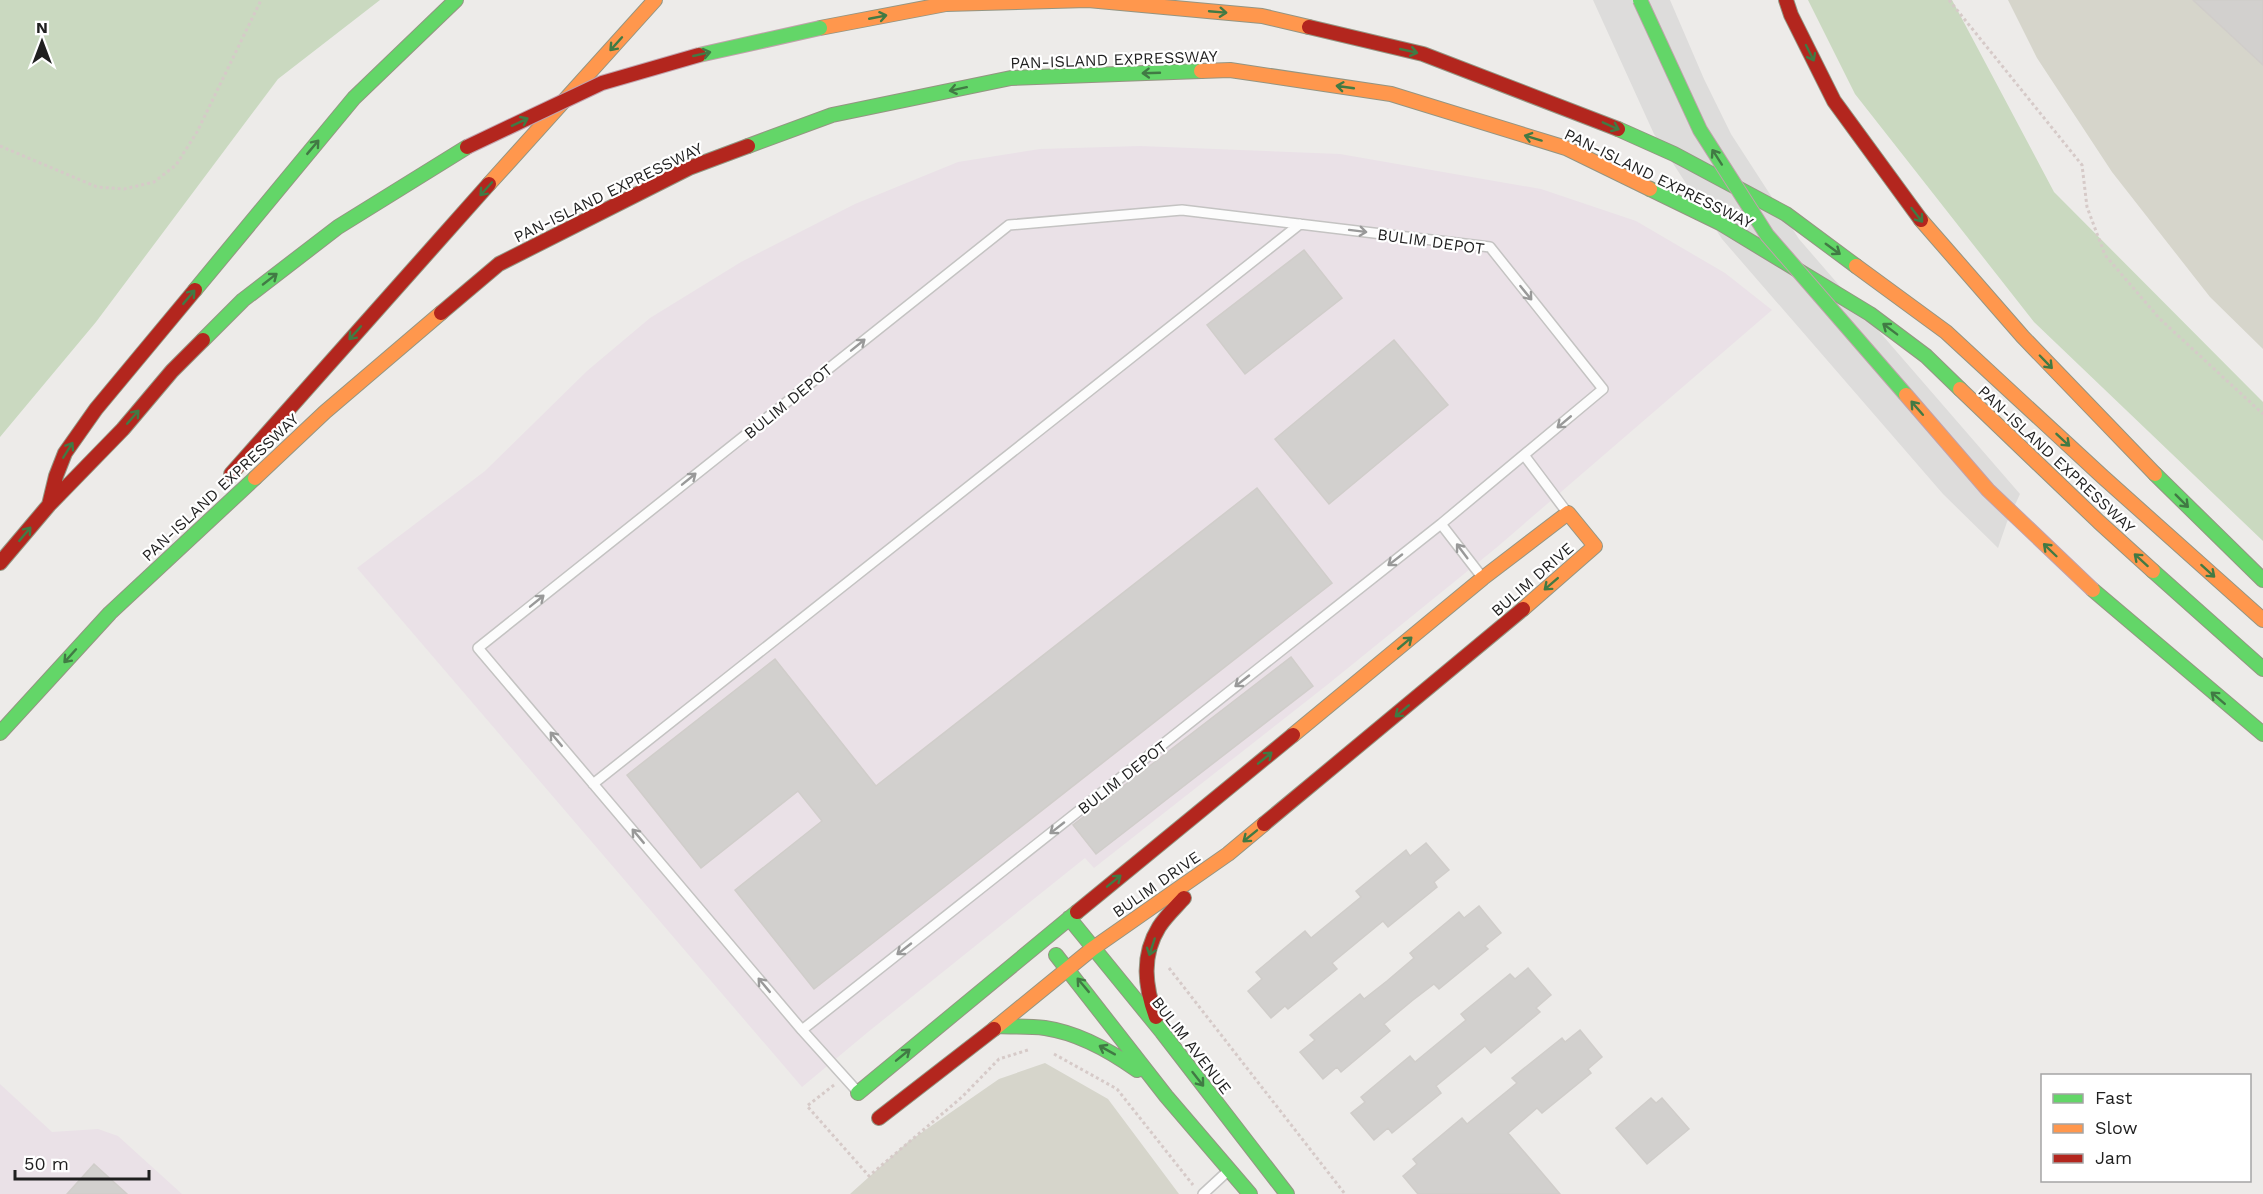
<svg xmlns="http://www.w3.org/2000/svg" width="2263" height="1194" viewBox="0 0 2263 1194" font-family="'Work Sans',sans-serif">
<style>
.industrial{fill:#eae1e7}
.construction{fill:#d6d5cb}
.forest{fill:#cad9c0}
.pier{fill:#dddcdb}
.building{fill:#d2d0ce;stroke:#d0cdca;stroke-width:1.5}
.lines{fill:none;stroke-linecap:round;stroke-linejoin:round}
.lane-casing{stroke:#c4c3c2;stroke-width:12}
.fast-casing{stroke:#949582;stroke-width:16}
.slow-casing{stroke:#949582;stroke-width:16}
.jam-casing{stroke:#949582;stroke-width:16}
.path{stroke:#d6cac8;stroke-width:3;stroke-dasharray:3 3;stroke-linecap:butt}
.lane{stroke:#fcfcfc;stroke-width:9}
.fast{stroke:#63d668;stroke-width:14}
.slow{stroke:#ff974d;stroke-width:14}
.jam{stroke:#b3261e;stroke-width:14}
.fast-bridge-casing{stroke:#c0a2ab;stroke-width:16;stroke-linecap:butt}
.slow-bridge-casing{stroke:#c0a2ab;stroke-width:16;stroke-linecap:butt}
.jam-bridge-casing{stroke:#c0a2ab;stroke-width:16;stroke-linecap:butt}
.fast-bridge{stroke:#63d668;stroke-width:14}
.slow-bridge{stroke:#ff974d;stroke-width:14}
.jam-bridge{stroke:#b3261e;stroke-width:14}
.oneway{stroke:#417a44}
.oneway2{stroke:#999}
.labels{text-anchor:middle;stroke-width:4.5;stroke-linejoin:round;paint-order:stroke}
.street-label{font-size:16px;fill:#1f1f1f;stroke:#fff}
</style>
<rect width="100%" height="100%" fill="#edebe9"/>
<path class="industrial" d="M1140 146 1340 154 1541 189 1636 221 1725 273 1772 310 1496 548 1327 685 1094 868 1085 858 868 1032 802 1087 357 568 485 471 587 371 650 318 741 262 855 204 958 162 1040 149Z
M0 1084 52 1132 98 1129 118 1136 182 1194H0Z"/>
<path class="construction" d="M2008 0H2263V349L2210 297 2112 172 2037 58Z
M1045 1063 1108 1099 1179 1194H850L908 1142 999 1079Z"/>
<path class="forest" d="M0 0H380L278 79 96 322 0 437Z
M1808 0H1952L2054 192 2263 402V541L2034 322 1855 94Z"/>
<path class="pier" d="M1593 0H1670L1704 79 1731 134 1799 239 2020 494 2007 522 1998 548 1943 494 1722 239 1654 134Z"/>
<path class="building" d="M2193 0H2263V65Z
M1304 250 1342 298 1245 374 1207 325Z
M1394 340 1448 405 1329 504 1275 439Z
M1257 488 1332 583 814 989 735 890 822 821 798 791 701 868 627 775 775 659 876 786Z
M1291 657 1313 686 1096 854 1073 825Z
M1426 843 1449 870 1434 882 1437 887 1388 927 1383 921 1332 963 1337 969 1288 1009 1285 1006 1271 1018 1248 991 1262 979 1256 972 1305 931 1311 938 1361 897 1356 891 1406 850 1410 856Z
M1479 906 1501 933 1485 946 1488 949 1439 989 1434 984 1413 1000 1384 1024 1390 1031 1341 1072 1337 1067 1323 1079 1300 1052 1315 1040 1310 1035 1360 994 1364 999 1387 981 1414 958 1410 953 1459 912 1464 918Z
M1528 968 1551 995 1536 1008 1540 1012 1491 1053 1485 1046 1436 1086 1441 1093 1392 1133 1388 1128 1374 1140 1351 1113 1365 1102 1361 1097 1410 1056 1415 1062 1466 1020 1461 1014 1510 974 1515 979Z
M1580 1030 1602 1057 1588 1069 1591 1073 1542 1113 1537 1108 1508 1133 1560 1194H1418L1403 1176 1417 1164 1413 1159 1462 1118 1467 1124 1517 1083 1512 1078 1562 1038 1565 1042Z
M1651 1098 1656 1103 1662 1098 1689 1129 1647 1164 1616 1128Z
M94 1164 127 1194H67Z"/>
<g class="lines">
<defs>
<path id="lane" d="M1524 455 1566 511
M1441 524 1482 577
M593 784 1300 224
M802 1030 1441 524 1603 389 1490 247 1182 210 1009 225 478 648 802 1030 857 1091
M1203 1194 1229 1170"/>
<path id="fast" d="M1618 129 1674 154 1786 214 1856 266
M748 146 832 115 1011 78 1201 71
M1650 189 1720 223 1870 314 1926 356 1960 389
M195 290 354 98 456 0
M203 340 243 300 338 227 467 147
M2155 474 2263 580
M2153 571 2263 669
M2093 590 2263 734
M0 733 110 613 255 478
M1069 918 1162 1032 1287 1194
M1056 955 1166 1096 1250 1194
M998 1026C1013 1027 1029 1026 1045 1028 1079 1033 1109 1050 1137 1070
M858 1093 1077 912"/>
<path id="slow" d="M820 28 946 4 1088 0 1262 16 1309 27
M1201 71 1230 70 1391 94 1566 148 1650 189
M489 184 655 0
M1921 220 2023 337 2155 474
M1856 266 1946 332 2103 477 2263 620
M1960 389 2099 522 2153 571
M255 478 325 412 441 313
M1293 735 1483 578 1568 513 1595 546 1523 609
M994 1029 1092 949 1228 854 1264 824"/>
<path id="jam" d="M1786 0 1791 15 1834 101 1921 220
M1309 27 1423 54 1618 129
M441 313 499 264 689 168 748 146
M231 474 489 184
M49 505 56 476 65 453 96 409 195 290
M0 563 49 505 123 429 172 371 203 340
M1264 824 1523 609
M1077 912 1293 735
M1156 1017C1145 987 1141 956 1159 927 1166 916 1176 907 1184 898
M879 1118 994 1029"/>
</defs>
<use href="#lane" class="lane-casing"/>
<use href="#fast" class="fast-casing"/>
<use href="#slow" class="slow-casing"/>
<use href="#jam" class="jam-casing"/>
<path class="path" d="M1949 0 2082 165 2087 207 2105 255 2159 318 2263 414
M0 146 97 187 124 189 154 182 176 165 197 132 261 0
M1169 968 1345 1194
M1054 1054 1117 1089 1193 1185
M834 1085 807 1106 869 1176 962 1097 999 1059 1028 1050"/>
<use href="#lane" class="lane"/>
<use href="#fast" class="fast"/>
<use href="#slow" class="slow"/>
<use href="#jam" class="jam"/>
<defs>
<path id="fast-bridge" d="M1640 0 1700 130 1767 235 1906 395
M699 55 820 28"/>
<path id="slow-bridge" d="M1906 395 1988 490 2093 590"/>
<path id="jam-bridge" d="M467 147 602 83 699 55"/>
</defs>
<use href="#fast-bridge" class="fast-bridge-casing"/>
<use href="#slow-bridge" class="slow-bridge-casing"/>
<use href="#jam-bridge" class="jam-bridge-casing"/>
<use href="#fast-bridge" class="fast-bridge"/>
<use href="#slow-bridge" class="slow-bridge"/>
<use href="#jam-bridge" class="jam-bridge"/>
</g>
<defs><path id="oneway-shaft" d="M-6 0H5M1.5-3L5.5 0L1.5 3" fill="none" stroke-width="1.6" stroke-linecap="round" stroke-linejoin="round" transform="scale(1.5)"/></defs>
<g class="oneway">
<use href="#oneway-shaft" transform="translate(1218 12) rotate(5)"/>
<use href="#oneway-shaft" transform="translate(878 17) rotate(-11)"/>
<use href="#oneway-shaft" transform="translate(616 44) rotate(132)"/>
<use href="#oneway-shaft" transform="translate(1409 51) rotate(13)"/>
<use href="#oneway-shaft" transform="translate(1810 53) rotate(63)"/>
<use href="#oneway-shaft" transform="translate(702 54) rotate(-13)"/>
<use href="#oneway-shaft" transform="translate(1151 73) rotate(178)"/>
<use href="#oneway-shaft" transform="translate(1345 87) rotate(-172)"/>
<use href="#oneway-shaft" transform="translate(958 89) rotate(168)"/>
<use href="#oneway-shaft" transform="translate(520 122) rotate(-25)"/>
<use href="#oneway-shaft" transform="translate(1611 126) rotate(24)"/>
<use href="#oneway-shaft" transform="translate(1533 138) rotate(-163)"/>
<use href="#oneway-shaft" transform="translate(313 147) rotate(-50)"/>
<use href="#oneway-shaft" transform="translate(1717 157) rotate(-123)"/>
<use href="#oneway-shaft" transform="translate(486 189) rotate(132)"/>
<use href="#oneway-shaft" transform="translate(1917 215) rotate(52)"/>
<use href="#oneway-shaft" transform="translate(1833 249) rotate(36)"/>
<use href="#oneway-shaft" transform="translate(270 279) rotate(-38)"/>
<use href="#oneway-shaft" transform="translate(189 297) rotate(-50)"/>
<use href="#oneway-shaft" transform="translate(1890 329) rotate(-143)"/>
<use href="#oneway-shaft" transform="translate(355 333) rotate(132)"/>
<use href="#oneway-shaft" transform="translate(2046 362) rotate(46)"/>
<use href="#oneway-shaft" transform="translate(1917 408) rotate(-131)"/>
<use href="#oneway-shaft" transform="translate(133 417) rotate(-49)"/>
<use href="#oneway-shaft" transform="translate(2063 440) rotate(43)"/>
<use href="#oneway-shaft" transform="translate(68 450) rotate(-58)"/>
<use href="#oneway-shaft" transform="translate(2182 501) rotate(45)"/>
<use href="#oneway-shaft" transform="translate(25 534) rotate(-50)"/>
<use href="#oneway-shaft" transform="translate(2050 550) rotate(-136)"/>
<use href="#oneway-shaft" transform="translate(2141 560) rotate(-138)"/>
<use href="#oneway-shaft" transform="translate(2208 571) rotate(42)"/>
<use href="#oneway-shaft" transform="translate(1551 584) rotate(139)"/>
<use href="#oneway-shaft" transform="translate(1405 643) rotate(-40)"/>
<use href="#oneway-shaft" transform="translate(70 656) rotate(132)"/>
<use href="#oneway-shaft" transform="translate(2218 698) rotate(-139)"/>
<use href="#oneway-shaft" transform="translate(1402 711) rotate(140)"/>
<use href="#oneway-shaft" transform="translate(1265 758) rotate(-39)"/>
<use href="#oneway-shaft" transform="translate(1250 836) rotate(141)"/>
<use href="#oneway-shaft" transform="translate(1114 881) rotate(-39)"/>
<use href="#oneway-shaft" transform="translate(1152 947) rotate(108)"/>
<use href="#oneway-shaft" transform="translate(1083 985) rotate(-130)"/>
<use href="#oneway-shaft" transform="translate(1107 1050) rotate(-151)"/>
<use href="#oneway-shaft" transform="translate(903 1055) rotate(-39)"/>
<use href="#oneway-shaft" transform="translate(1198 1079) rotate(52)"/>
</g>
<g class="oneway2">
<use href="#oneway-shaft" transform="translate(1358 231) rotate(7)"/>
<use href="#oneway-shaft" transform="translate(1526 293) rotate(51)"/>
<use href="#oneway-shaft" transform="translate(858 345) rotate(-39)"/>
<use href="#oneway-shaft" transform="translate(1564 422) rotate(140)"/>
<use href="#oneway-shaft" transform="translate(689 479) rotate(-39)"/>
<use href="#oneway-shaft" transform="translate(1462 551) rotate(-127)"/>
<use href="#oneway-shaft" transform="translate(1395 560) rotate(142)"/>
<use href="#oneway-shaft" transform="translate(537 601) rotate(-39)"/>
<use href="#oneway-shaft" transform="translate(1242 681) rotate(142)"/>
<use href="#oneway-shaft" transform="translate(556 739) rotate(-130)"/>
<use href="#oneway-shaft" transform="translate(1057 828) rotate(142)"/>
<use href="#oneway-shaft" transform="translate(638 836) rotate(-130)"/>
<use href="#oneway-shaft" transform="translate(904 949) rotate(142)"/>
<use href="#oneway-shaft" transform="translate(764 985) rotate(-130)"/>
</g>
<g class="labels">
<g class="street-label">
<text transform="translate(1114 59) rotate(-2)" y="6">PAN-ISLAND EXPRESSWAY</text>
<text transform="translate(1659 178) rotate(26)" y="6">PAN-ISLAND EXPRESSWAY</text>
<text transform="translate(608 192) rotate(-26)" y="6">PAN-ISLAND EXPRESSWAY</text>
<text transform="translate(1431 241) rotate(8)" y="6">BULIM DEPOT</text>
<text transform="translate(788 401) rotate(-39)" y="6">BULIM DEPOT</text>
<text transform="translate(2057 459) rotate(43)" y="6">PAN-ISLAND EXPRESSWAY</text>
<text transform="translate(220 487) rotate(-43)" y="6">PAN-ISLAND EXPRESSWAY</text>
<text transform="translate(1532 579) rotate(-41)" y="6">BULIM DRIVE</text>
<text transform="translate(1122 777) rotate(-38)" y="6">BULIM DEPOT</text>
<text transform="translate(1156 884) rotate(-35)" y="6">BULIM DRIVE</text>
<text transform="translate(1192 1045) rotate(52)" y="6">BULIM AVENUE</text>
</g>
</g>
<rect x="2041" y="1074" width="210" height="108" fill="#ffffff" stroke="#a5a5a5" stroke-width="1.5"/>
<rect x="2053" y="1094" width="30" height="9" fill="#63d668" stroke="#a5a5a5" stroke-width="1.5"/>
<text x="2095" y="1104" font-size="18" fill="#1f1f1f">Fast</text>
<rect x="2053" y="1124" width="30" height="9" fill="#ff974d" stroke="#a5a5a5" stroke-width="1.5"/>
<text x="2095" y="1134" font-size="18" fill="#1f1f1f">Slow</text>
<rect x="2053" y="1154" width="30" height="9" fill="#b3261e" stroke="#a5a5a5" stroke-width="1.5"/>
<text x="2095" y="1164" font-size="18" fill="#1f1f1f">Jam</text>
<g transform="translate(42 42)" stroke="#ffffff" stroke-width="4.5" paint-order="stroke">
<path d="M0-4.5L10 22L0 15L-10 22Z" fill="#1f1f1f"/>
<text y="-9" font-size="16" font-weight="bold" text-anchor="middle" fill="#1f1f1f">N</text>
</g>
<path d="M15 1170v9h134v-9" fill="none" stroke="#1f1f1f" stroke-width="3"/>
<text x="24" y="1170" font-size="18" fill="#1f1f1f" stroke="#ffffff" stroke-width="4.5" paint-order="stroke">50 m</text>
</svg>
